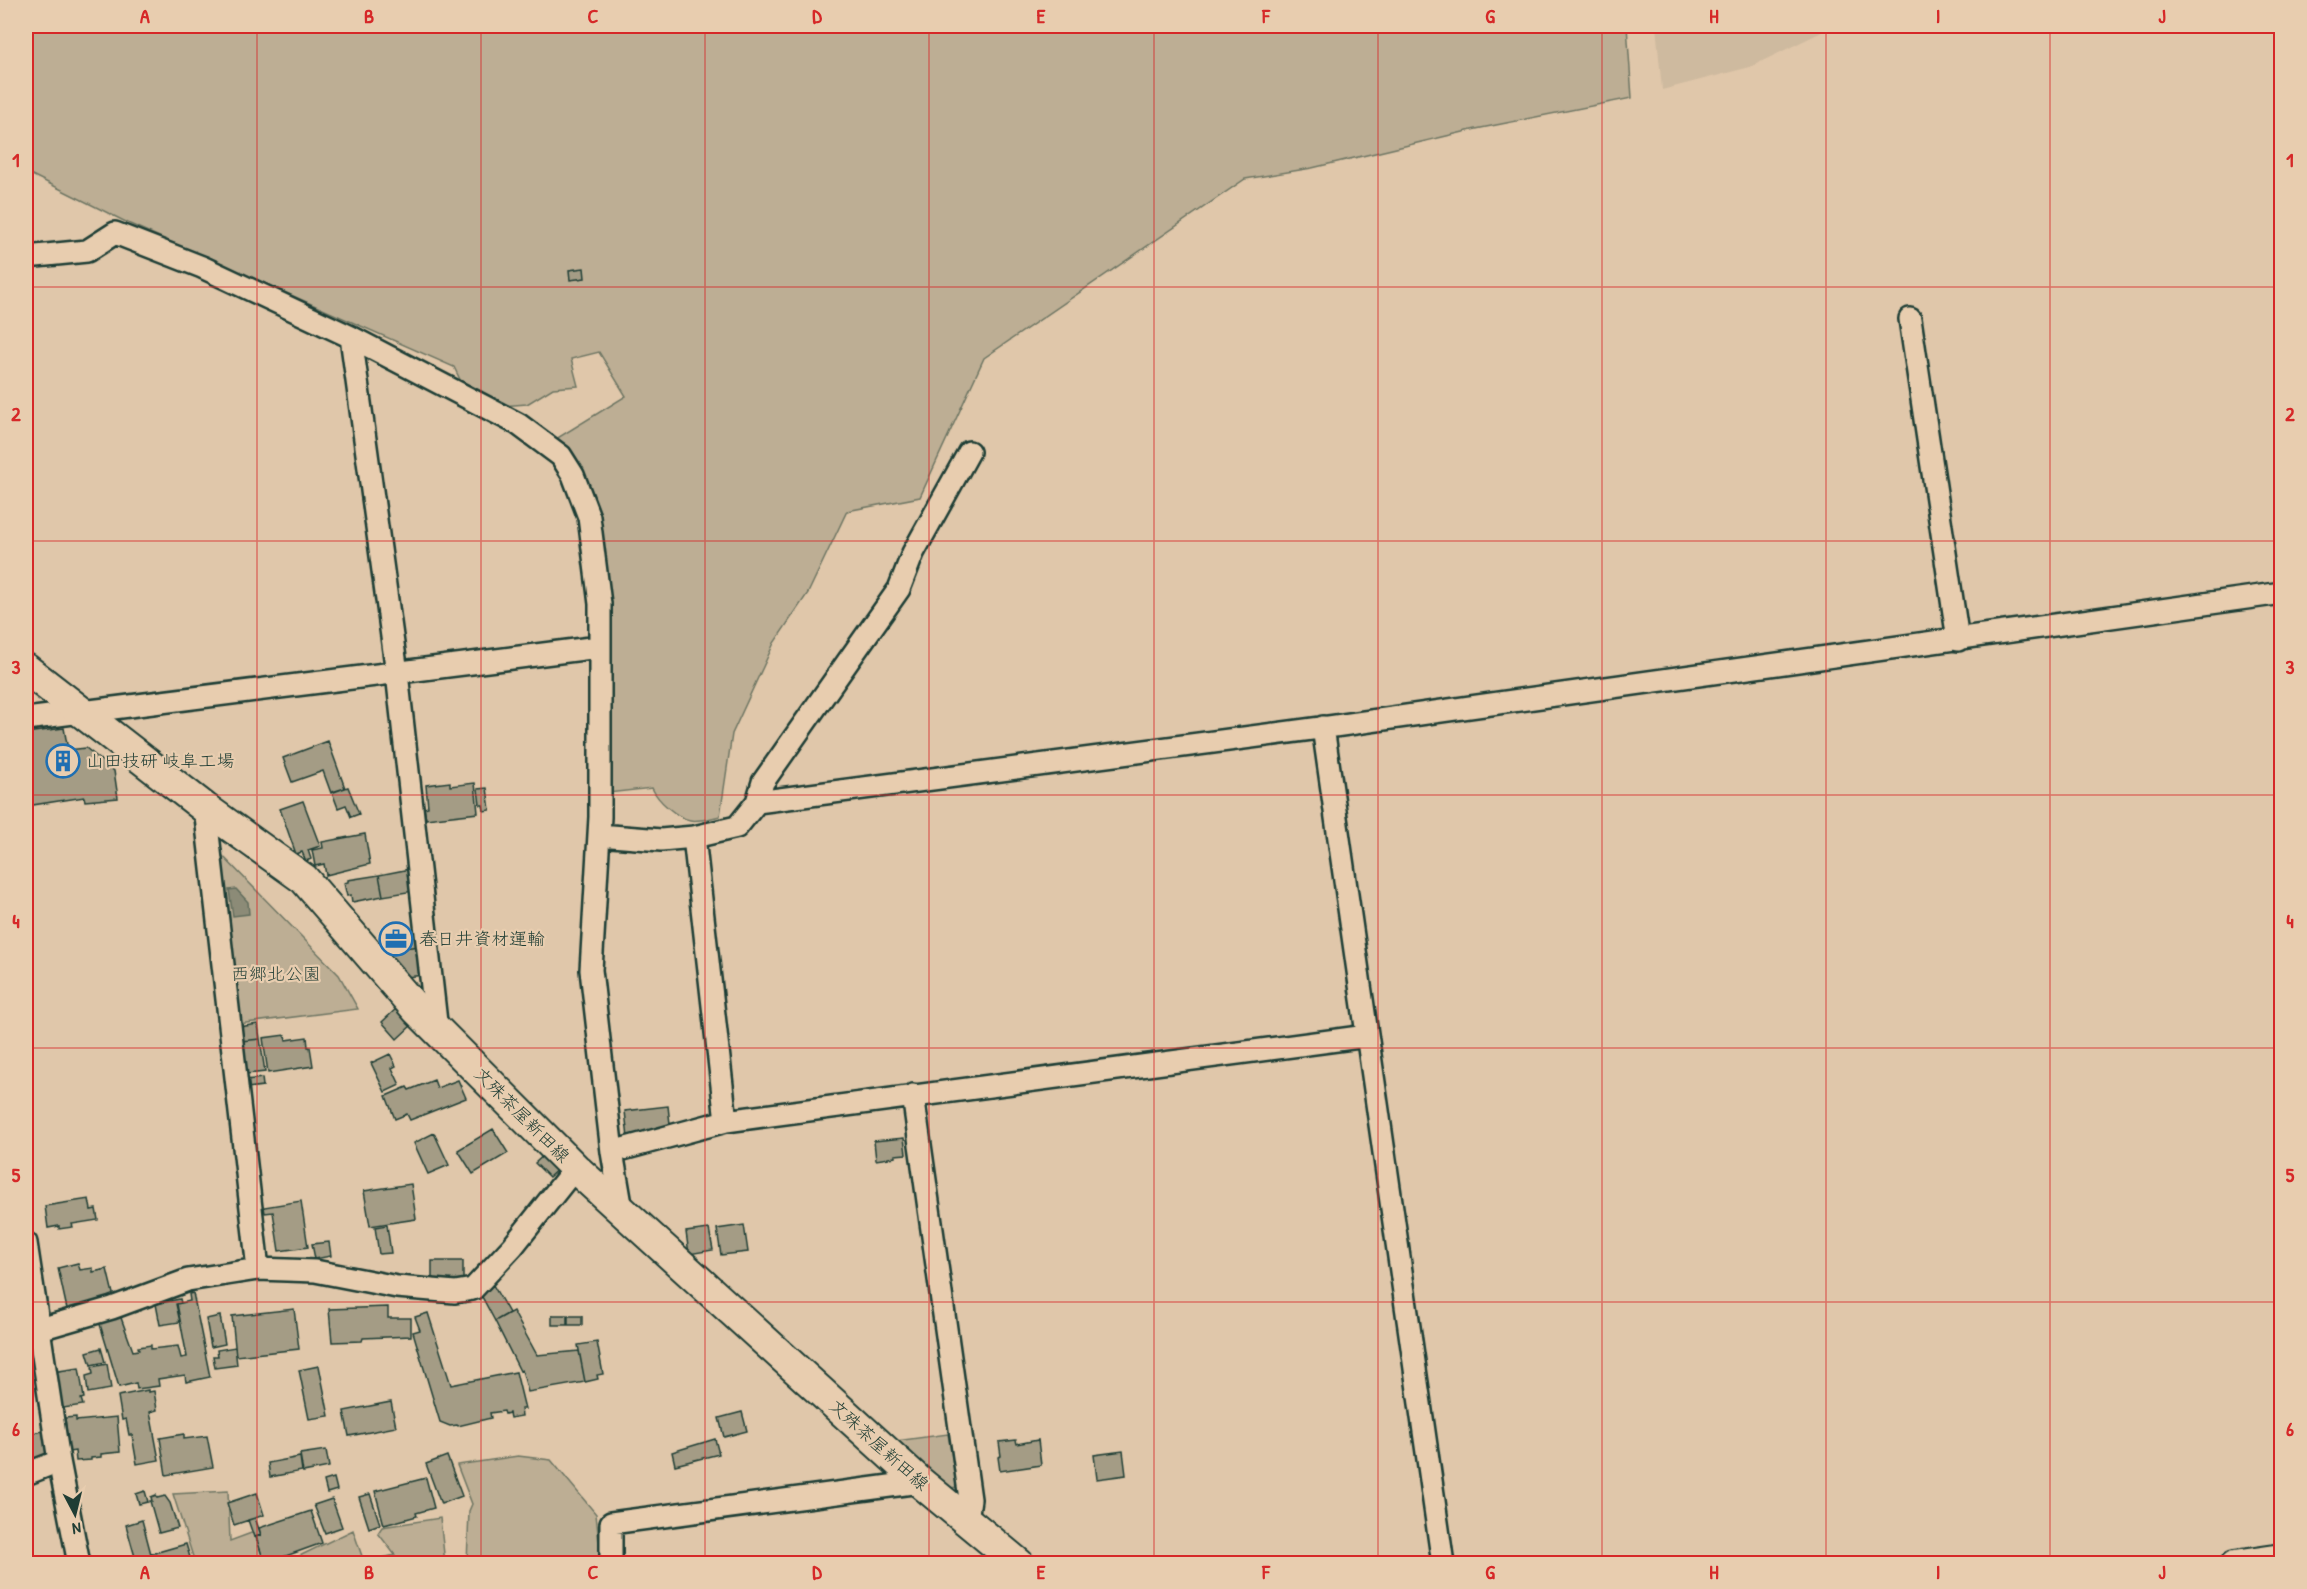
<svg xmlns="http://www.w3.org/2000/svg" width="2307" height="1589" viewBox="0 0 2307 1589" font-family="'Patrick Hand','Klee One',sans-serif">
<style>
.built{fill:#ceba9f}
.green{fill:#bdae94;stroke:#6e7664;stroke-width:1.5}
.water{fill:#8c8b77;stroke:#606c5c;stroke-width:1.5}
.building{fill:#a49c85;stroke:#1f3d34;stroke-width:1.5}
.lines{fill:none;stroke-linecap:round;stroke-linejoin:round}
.minor-casing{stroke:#1f3d34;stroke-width:26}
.tertiary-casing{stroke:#1f3d34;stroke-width:30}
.secondary-casing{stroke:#1f3d34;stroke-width:34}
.minor{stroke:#e8cdaf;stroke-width:21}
.tertiary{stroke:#e8cdaf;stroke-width:26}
.secondary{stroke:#e8cdaf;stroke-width:30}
.grid{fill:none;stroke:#d62828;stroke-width:1.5;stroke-opacity:0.55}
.labels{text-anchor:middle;stroke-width:4.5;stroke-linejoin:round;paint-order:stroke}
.poi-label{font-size:18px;fill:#1f3d34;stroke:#e8cdaf;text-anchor:start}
.park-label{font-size:18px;fill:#2f483e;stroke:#e8cdaf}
.street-label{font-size:18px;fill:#1f3d34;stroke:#e8cdaf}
.neatline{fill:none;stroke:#d62828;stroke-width:2}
.grid-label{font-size:20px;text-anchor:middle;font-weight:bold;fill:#d62828}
</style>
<rect width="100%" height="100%" fill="#e0c7aa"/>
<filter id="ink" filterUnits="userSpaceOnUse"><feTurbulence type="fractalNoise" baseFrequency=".0167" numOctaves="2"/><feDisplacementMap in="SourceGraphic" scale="12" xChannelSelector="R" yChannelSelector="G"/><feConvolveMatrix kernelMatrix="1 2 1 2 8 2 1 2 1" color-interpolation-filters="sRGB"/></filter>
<g filter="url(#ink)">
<path class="built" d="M1656 26H1834L1750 67 1662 90Z"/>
<path class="green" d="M26 26H1627L1632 98 1476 129 1312 168 1245 179 984 358 920 497 847 511 808 593 774 643 732 734 720 816C711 818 698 822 690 820 676 817 658 801 652 788L608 793 598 531 551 442 626 396 599 352 571 359 578 386 553 388 527 404 490 407 465 390 454 367 130 224 26 172Z
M217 850 339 975 358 1009 238 1024Z
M948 1434 957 1487 941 1489 888 1442Z
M518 1456 551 1460 596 1514 601 1563H467L469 1511 472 1504 457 1465Z
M228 1491 230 1541 254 1532 265 1563H195L173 1494Z
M440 1518 445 1563H285L353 1530 364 1562 395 1555 378 1533 382 1527Z"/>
<path class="water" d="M236 889 248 902 249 914 233 916 229 890Z"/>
<path class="building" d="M584 268 585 278 570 280 569 270Z
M64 728 68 750 86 748 114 771 118 798 85 801 84 797 26 806V733Z
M328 741 345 788 331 793 323 771 292 782 283 758Z
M450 782V786L475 783 478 813 426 819 424 808 428 807 426 785Z
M348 787 359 814 351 817 346 805 338 808 332 792Z
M487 788 490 810 484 811 483 805H480L478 789Z
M303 801 320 846 308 850 311 859 306 861 302 852 296 854 280 809Z
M365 834 370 864 326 875 324 864 315 866 312 850 323 848 322 842Z
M410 869 414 891 383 896 379 875Z
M379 875 383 896 352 902 351 895 347 896 344 883 348 882V880Z
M420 937 421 946 382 950 381 941Z
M421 946 424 975 406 977 382 950Z
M398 1007 413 1024 397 1039 382 1022Z
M258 1024 260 1039 241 1041 239 1027Z
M285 1035 286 1040 307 1037 308 1047H310L313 1066 268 1073 263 1038Z
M260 1039 265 1072 246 1074 241 1041Z
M390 1054 396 1066 392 1068 400 1085 385 1092 371 1063Z
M262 1078 263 1086 247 1088 246 1080Z
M434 1080 437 1088 458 1080 466 1098 410 1120 407 1114 395 1119 386 1096 407 1087 409 1090Z
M668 1106 671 1133 628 1138 625 1111Z
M493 1129 508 1153 473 1174 458 1150Z
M434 1133 449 1165 428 1174 414 1143Z
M904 1138 906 1154 895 1155V1157L876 1160 874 1141Z
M546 1153 560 1167 549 1177 535 1163Z
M411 1184 416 1219 370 1226 364 1191Z
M89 1199 91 1210 96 1209 98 1220 72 1224 73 1227 59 1229V1226L48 1228 45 1206Z
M301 1201 308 1247 279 1251 273 1212 265 1213 264 1207Z
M387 1225 391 1253 379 1254 375 1227Z
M744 1225 748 1252 721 1255 717 1229Z
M709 1229 713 1250 689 1254 686 1232Z
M329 1242 331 1256 315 1259 312 1244Z
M432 1261H463V1280H432Z
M78 1263 80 1270 93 1268V1272L107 1269 114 1298 79 1308V1306L67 1309 58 1268Z
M493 1285 509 1313 495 1321 480 1293Z
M193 1293 210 1377 186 1382 185 1375 158 1379 159 1386 137 1389 136 1383 119 1387 99 1321 120 1315 133 1351 139 1350 138 1347 151 1345V1349L178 1346 181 1358 187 1357 177 1304 190 1301 189 1294Z
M180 1299 181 1303 176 1304 180 1322 160 1325 156 1304Z
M388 1307V1318H411V1336L363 1338 362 1341 332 1342 329 1309Z
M294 1309 299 1349 236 1356 232 1316Z
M513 1311 537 1355 579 1351 585 1382 528 1392 522 1370 520 1371 495 1321Z
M428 1313 451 1385 516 1372 525 1409H521L522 1416 510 1418 509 1413 505 1414 504 1411 490 1413 491 1418 458 1426 457 1425 450 1426 440 1422 413 1332 420 1330 415 1317Z
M552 1315H567V1325H552Z
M220 1316 225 1344 211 1347 206 1319Z
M568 1316H582V1325H568Z
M597 1342 603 1374 597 1375 598 1379 585 1382 578 1345Z
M235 1347 237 1365 215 1368 213 1356H218L217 1350Z
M101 1348 105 1362 91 1365 87 1352Z
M107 1364 111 1389 88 1393 86 1376 93 1374 92 1367Z
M319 1366 329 1416 309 1419 299 1370Z
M79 1368 84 1398 81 1399 83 1405 57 1409 52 1372Z
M148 1390V1392L154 1391 157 1410 150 1412 159 1460 137 1464 132 1435H129L126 1419 122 1420 118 1396Z
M391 1402 396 1427 349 1436 344 1411Z
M742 1412 747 1431 724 1437 719 1418Z
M76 1417V1421L117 1417 120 1452 101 1454V1457L91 1458V1460L76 1461 75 1451 69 1452 65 1418Z
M46 1430 53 1462 26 1466V1435Z
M184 1434V1439L207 1436 213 1467 166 1475 160 1438Z
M715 1439 719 1454 675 1465 672 1452Z
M1016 1440 1017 1444 1038 1440 1041 1465 1000 1471 998 1457 1001 1456 999 1442Z
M326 1450 329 1467 303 1472 300 1454Z
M1123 1451 1126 1475 1097 1479 1094 1455Z
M447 1456 462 1496 441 1504 426 1464Z
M300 1457 302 1471 270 1477 268 1463Z
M334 1478 337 1490 327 1493 324 1481Z
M426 1478 434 1508 416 1513 417 1516 384 1525 375 1491Z
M145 1491 148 1502 139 1504 136 1494Z
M257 1493 264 1515 234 1525 227 1503Z
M370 1494 380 1524 369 1528 359 1497Z
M156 1495 157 1498 165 1496 170 1503 178 1528 159 1533 150 1501H152L151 1497Z
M332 1499 342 1527 325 1533 314 1505Z
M311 1511 322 1543 272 1561 271 1558 264 1561 256 1537 261 1535 259 1528Z
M255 1518 261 1535 254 1537 248 1520Z
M142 1520 151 1554 186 1544 192 1564H137L126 1525Z"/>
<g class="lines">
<defs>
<path id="minor" d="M26 257 87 251 115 233 202 267 351 337 518 424 561 456 573 475 589 517 600 604V817L591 970 612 1152 622 1210
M1910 319 1958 640
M351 337 397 673 437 1031
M26 719 599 647
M1323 727 1443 1564
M757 802C1266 737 1774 667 2282 593
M205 808 258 1269
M599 835 661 840 694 837 737 827 757 802 763 782 899 589 913 553 969 452
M694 837 726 1121
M913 1095 970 1499 967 1520
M612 1152 726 1121 1367 1036
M26 1243 59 1461 79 1564
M40 1329 112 1308 188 1280 258 1269 315 1271 397 1287 455 1292 473 1289 513 1246 575 1168
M26 1474 59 1461
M611 1564V1523L920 1482"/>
<path id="tertiary" d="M2234 1564 2282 1557"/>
<path id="secondary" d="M26 669 205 808 304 879 417 1010 575 1168 920 1482 1019 1564"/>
</defs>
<use href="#minor" class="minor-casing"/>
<use href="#tertiary" class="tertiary-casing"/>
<use href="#secondary" class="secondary-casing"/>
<use href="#minor" class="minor"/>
<use href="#tertiary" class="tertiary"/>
<use href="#secondary" class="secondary"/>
</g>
</g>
<path class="grid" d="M257 26V1564M481 26V1564M705 26V1564M929 26V1564M1154 26V1564M1378 26V1564M1602 26V1564M1826 26V1564M2050 26V1564M26 287H2282M26 541H2282M26 795H2282M26 1048H2282M26 1302H2282"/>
<defs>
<symbol id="building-ring" viewBox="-11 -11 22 22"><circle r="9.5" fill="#e8cdaf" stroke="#1f6fb2" stroke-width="1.5"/><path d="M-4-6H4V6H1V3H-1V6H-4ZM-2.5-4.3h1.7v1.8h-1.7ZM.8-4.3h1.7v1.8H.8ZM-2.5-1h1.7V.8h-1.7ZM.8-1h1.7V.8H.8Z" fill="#1f6fb2"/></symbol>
<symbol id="office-ring" viewBox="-11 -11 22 22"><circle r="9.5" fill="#e8cdaf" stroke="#1f6fb2" stroke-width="1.5"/><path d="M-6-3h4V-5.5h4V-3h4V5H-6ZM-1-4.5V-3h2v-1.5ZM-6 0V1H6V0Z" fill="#1f6fb2"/></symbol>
</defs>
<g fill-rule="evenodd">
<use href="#building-ring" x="44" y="742" width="38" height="38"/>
<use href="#office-ring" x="377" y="920" width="38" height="38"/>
</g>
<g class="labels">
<g class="poi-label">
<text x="86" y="767">山田技研 岐阜工場</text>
<text x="419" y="945">春日井資材運輸</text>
</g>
<g class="park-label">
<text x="276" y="980">西郷北公園</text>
</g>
<g class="street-label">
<text transform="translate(522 1115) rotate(45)" y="6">文殊茶屋新田線</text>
<text transform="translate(879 1445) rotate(42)" y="6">文殊茶屋新田線</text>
</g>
</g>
<rect width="2307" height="1589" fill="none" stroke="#e8cdaf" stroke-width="66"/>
<g transform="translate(75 1514) rotate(173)" stroke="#e8cdaf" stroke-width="4.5" paint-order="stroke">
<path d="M0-4.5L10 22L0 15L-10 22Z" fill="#1f3d34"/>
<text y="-9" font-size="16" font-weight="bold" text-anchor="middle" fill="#1f3d34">N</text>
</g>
<rect x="33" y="33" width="2241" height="1523" class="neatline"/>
<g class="grid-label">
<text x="145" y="23">A</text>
<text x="369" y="23">B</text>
<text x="593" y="23">C</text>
<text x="817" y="23">D</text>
<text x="1041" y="23">E</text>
<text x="1266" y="23">F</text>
<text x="1490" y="23">G</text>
<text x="1714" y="23">H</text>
<text x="1938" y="23">I</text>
<text x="2162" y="23">J</text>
<text x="16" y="167">1</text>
<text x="2290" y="167">1</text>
<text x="16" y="421">2</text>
<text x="2290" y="421">2</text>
<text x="16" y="674">3</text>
<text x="2290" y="674">3</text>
<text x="16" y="928">4</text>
<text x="2290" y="928">4</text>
<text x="16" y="1182">5</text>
<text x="2290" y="1182">5</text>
<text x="16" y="1436">6</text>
<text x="2290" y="1436">6</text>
<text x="145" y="1579">A</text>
<text x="369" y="1579">B</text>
<text x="593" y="1579">C</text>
<text x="817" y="1579">D</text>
<text x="1041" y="1579">E</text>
<text x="1266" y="1579">F</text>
<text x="1490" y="1579">G</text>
<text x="1714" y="1579">H</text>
<text x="1938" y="1579">I</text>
<text x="2162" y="1579">J</text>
</g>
</svg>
